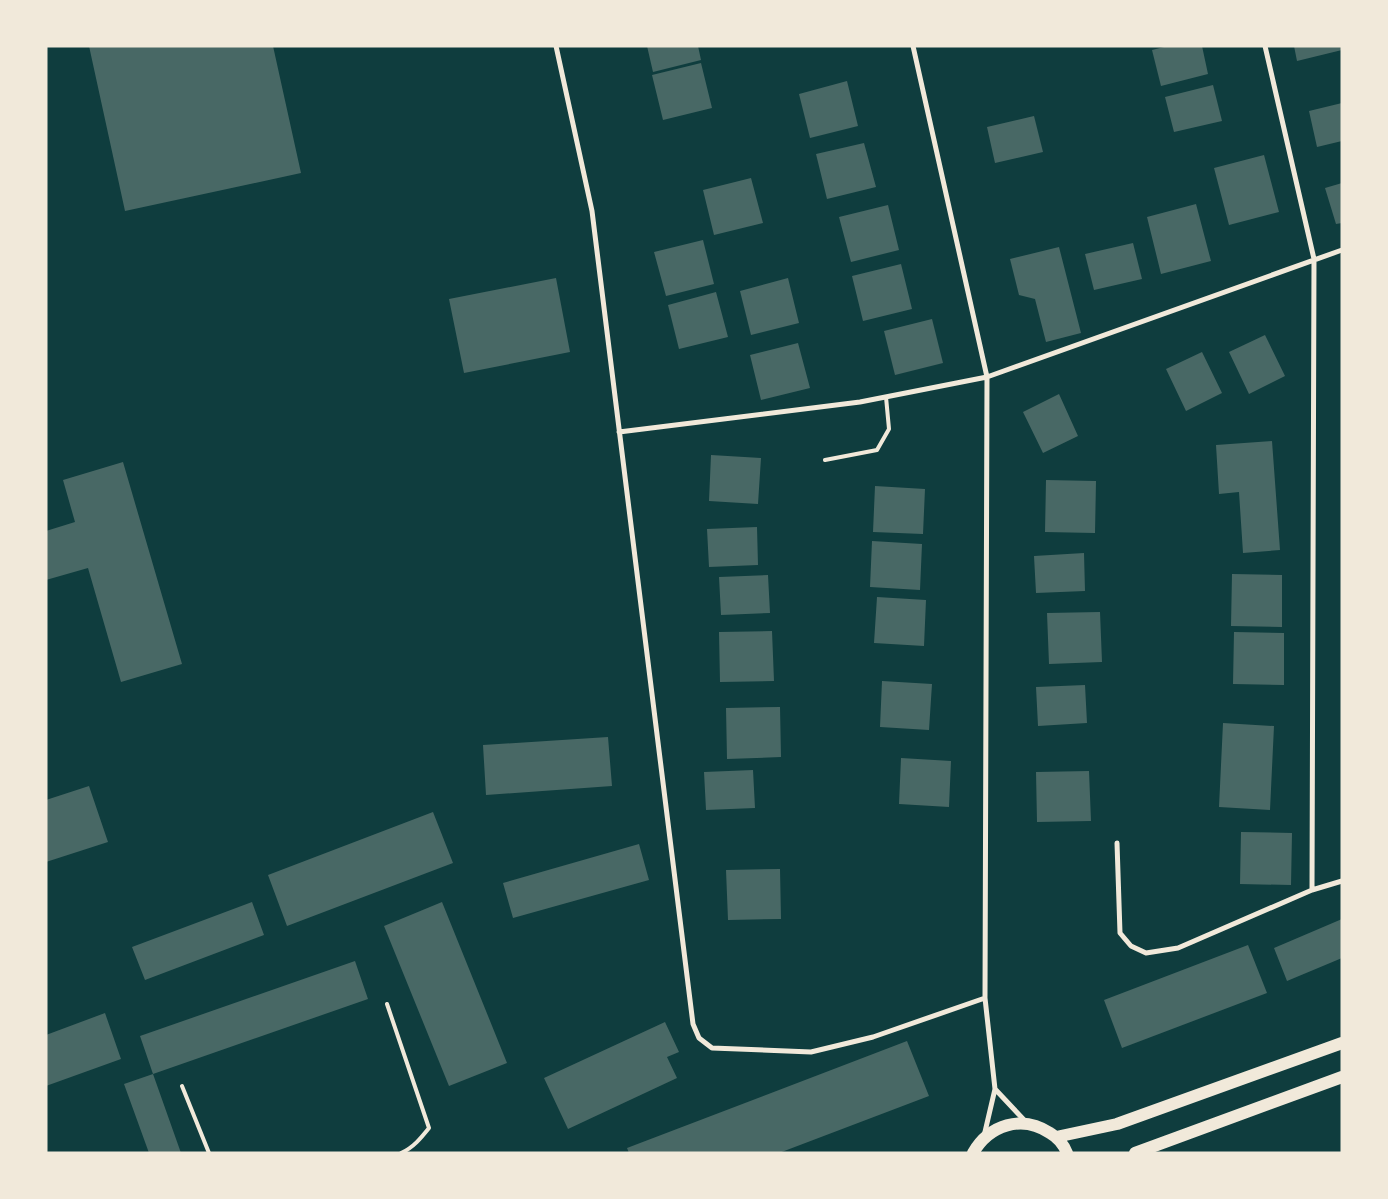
<svg xmlns="http://www.w3.org/2000/svg" width="1388" height="1199" viewBox="0 0 1388 1199" font-family="Raleway,sans-serif">
<style>
.building{fill:#486865}
.lines{fill:none;stroke-linecap:round;stroke-linejoin:round}
.service{stroke:#f1e9da;stroke-width:4}
.minor{stroke:#f1e9da;stroke-width:5}
.primary{stroke:#f1e9da;stroke-width:12}
</style>
<rect width="100%" height="100%" fill="#0f3d3e"/>
<path class="building" d="M89 46H273L301 173 125 211Z
M647 46H698L701 60 653 72Z
M1168 46H1202L1208 74 1161 86 1152 50Z
M1294 46H1342V50L1297 61Z
M701 63 712 108 663 120 652 75Z
M847 81 858 126 810 138 799 94Z
M1213 85 1222 121 1174 132 1165 97Z
M1342 103V141L1317 147 1309 111Z
M1034 116 1043 152 995 163 987 127Z
M864 143 876 187 827 199 816 154Z
M1264 155 1279 212 1229 225 1214 168Z
M751 178 763 223 714 235 703 190Z
M1342 183V223L1336 224 1325 188Z
M1196 204 1211 261 1161 274 1147 217Z
M888 205 899 250 851 262 839 217Z
M703 240 714 284 666 296 654 252Z
M1133 243 1142 279 1094 290 1085 254Z
M1059 247 1081 333 1046 342 1035 299 1019 295 1010 259Z
M901 264 912 309 863 321 852 276Z
M556 278 570 352 464 373 449 299Z
M788 278 799 323 751 335 740 291Z
M716 292 728 337 679 349 668 305Z
M932 319 943 363 895 375 884 331Z
M1265 335 1285 376 1249 394 1229 352Z
M798 343 810 388 761 400 750 355Z
M1202 352 1222 393 1186 411 1166 369Z
M1059 394 1078 436 1043 453 1023 412Z
M1272 441 1280 550 1243 553 1239 492 1219 494 1216 445Z
M711 455 761 458 758 504 709 501Z
M123 462 182 664 121 682 88 568 46 580V531L75 522 63 480Z
M1046 480 1096 481 1095 533 1045 532Z
M875 486 925 489 923 534 873 532Z
M757 527 758 565 709 567 707 529Z
M872 541 922 544 920 590 870 587Z
M1084 553 1085 591 1036 593 1034 556Z
M1232 574 1282 575V627L1231 626Z
M768 575 770 613 721 615 719 577Z
M877 597 926 600 924 646 874 643Z
M1100 612 1102 662 1049 664 1047 613Z
M772 631 774 681 720 682 719 632Z
M1234 632 1284 633V685L1233 684Z
M882 681 932 684 929 730 880 727Z
M1085 685 1087 723 1038 726 1036 687Z
M780 707 781 757 727 759 726 708Z
M1223 723 1274 726 1270 810 1219 807Z
M608 737 612 786 486 795 483 745Z
M901 758 951 761 949 807 899 804Z
M753 770 755 808 706 810 704 772Z
M1089 771 1091 821 1037 822 1036 772Z
M89 786 108 842 46 862V800Z
M433 812 453 863 287 926 268 875Z
M1241 832 1292 833 1291 885 1240 884Z
M639 844 649 880 513 918 503 883Z
M780 869 781 919 728 920 726 870Z
M252 902 264 935 145 980 132 947Z
M442 902 507 1063 449 1086 384 926Z
M1342 919V958L1287 981 1274 948Z
M1248 945 1267 993 1122 1048 1104 1000Z
M355 961 368 999 153 1074 140 1036Z
M105 1013 121 1059 46 1086V1035Z
M665 1022 679 1052 667 1057 677 1078 568 1129 544 1078Z
M907 1041 929 1096 779 1153H629L627 1148Z
M153 1074 181 1153H149L124 1084Z"/>
<g class="lines">
<path class="service" d="M825 460 877 450 889 429 886 397
M387 1004 429 1128C421 1138 413 1148 401 1153
M182 1086 209 1153"/>
<path class="minor" d="M556 46 592 211 693 1024 699 1038 712 1048 811 1052 873 1037 985 998
M913 46 987 377 985 998 995 1089 984 1136
M1265 46 1314 259 1312 890
M619 432 860 402 987 377 1342 250
M1117 843 1120 933 1131 946 1146 953 1178 948 1312 890 1342 881
M995 1089 1026 1122"/>
<path class="primary" d="M1056 1137 1117 1124 1342 1043
M973 1153C989 1125 1022 1114 1050 1133 1057 1137 1064 1145 1067 1153
M1135 1153 1342 1077"/>
</g>
<rect width="1388" height="1199" fill="none" stroke="#f1e9da" stroke-width="95"/>
</svg>
